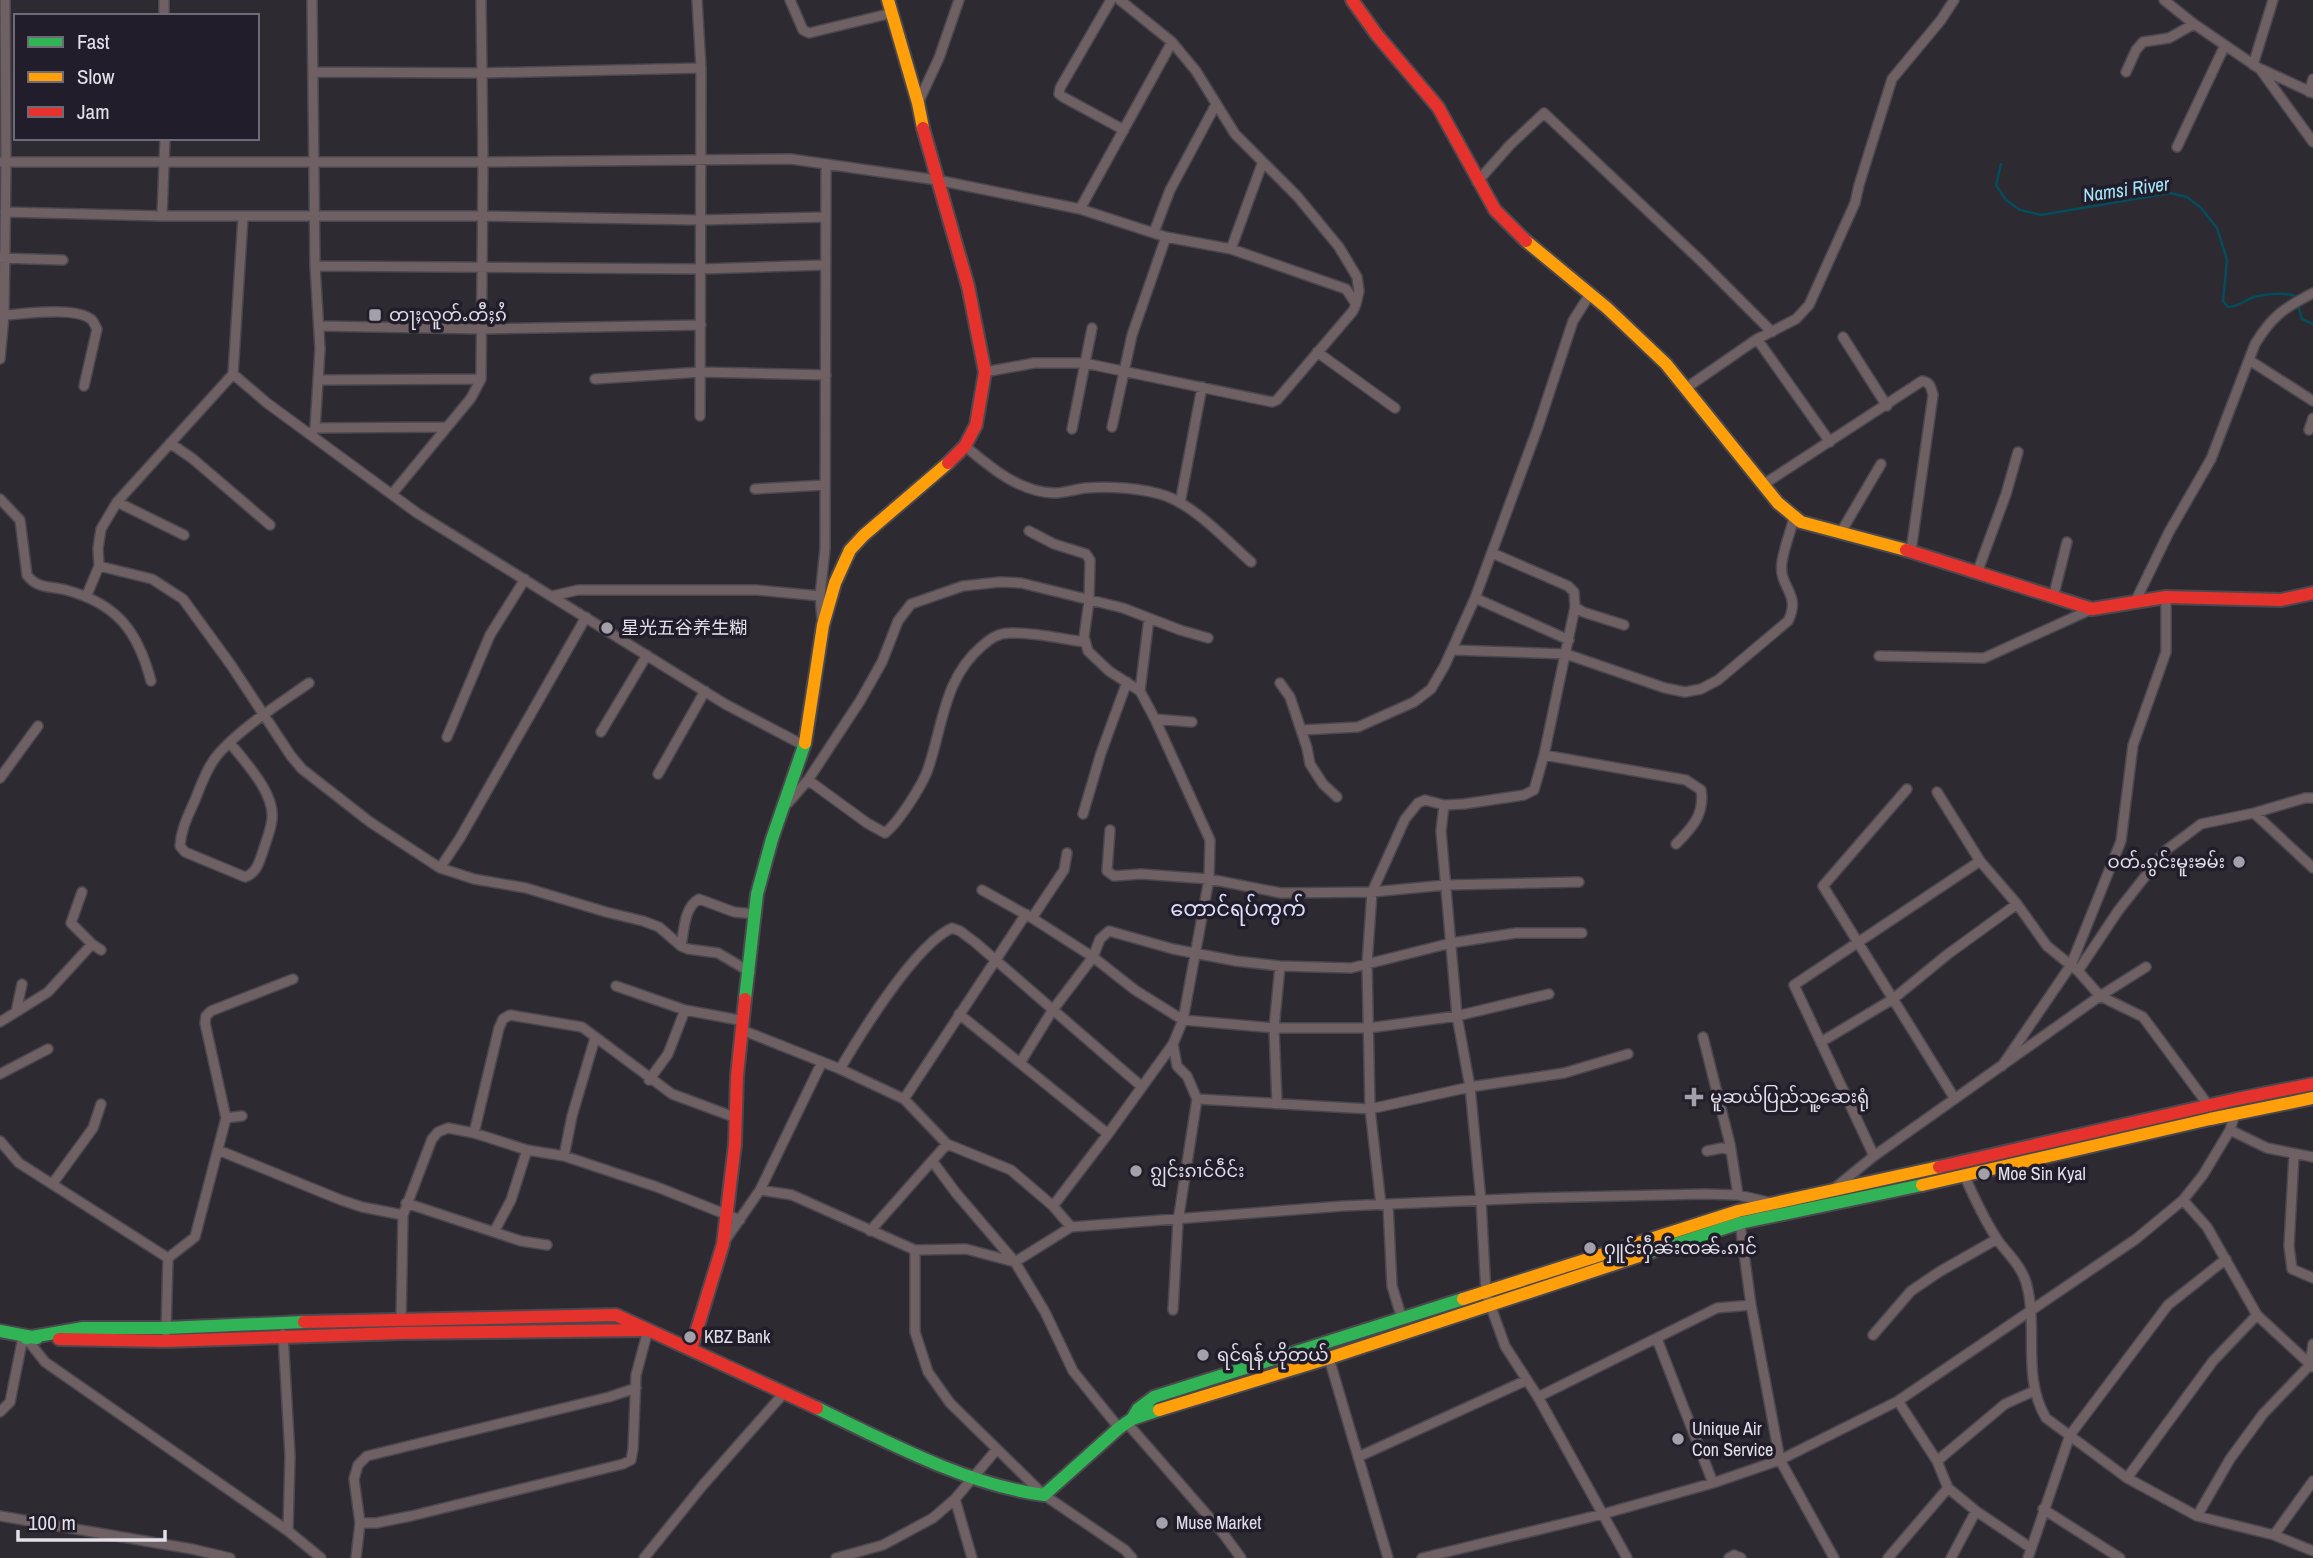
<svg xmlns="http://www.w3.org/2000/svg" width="2313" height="1558" viewBox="0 0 2313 1558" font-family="'Archivo Narrow','Noto Sans SC','Noto Sans Myanmar',sans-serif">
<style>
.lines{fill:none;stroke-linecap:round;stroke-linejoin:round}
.stream{stroke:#044d5d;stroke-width:2.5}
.street-casing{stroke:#4a484e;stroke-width:12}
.fast-casing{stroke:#4a484e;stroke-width:16}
.slow-casing{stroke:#4a484e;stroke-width:16}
.jam-casing{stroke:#4a484e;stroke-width:16}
.street{stroke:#6e6063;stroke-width:9}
.fast{stroke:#30b455;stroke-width:12}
.slow{stroke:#ff9f0a;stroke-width:12}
.jam{stroke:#e5322d;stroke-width:12}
.poi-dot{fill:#a3a0a9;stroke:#221d2a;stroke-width:2.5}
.labels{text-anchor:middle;stroke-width:7;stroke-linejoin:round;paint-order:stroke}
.poi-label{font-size:18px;fill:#e3e0e9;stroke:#221d2a;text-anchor:start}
.water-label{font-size:19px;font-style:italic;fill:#a4e7fa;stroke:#221d2a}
.quarter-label{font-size:21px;fill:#dcdffc;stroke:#221d2a}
</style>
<rect width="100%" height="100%" fill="#2d2a32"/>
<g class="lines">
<path class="stream" d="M2001 164 1996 185 2006 200 2020 210 2041 215 2170 193 2187 197 2201 208 2217 228 2227 260 2223 301 2228 307C2239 307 2244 300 2254 297 2266 294 2284 292 2295 296L2302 319 2313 324"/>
<defs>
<path id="street" d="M164 0V16
M697 0 701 68 700 416
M790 0 803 30 809 33 892 13
M1111 0 1060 88 1059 94 1063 97 1124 130
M1120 0 1172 42 1196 71 1235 134 1297 196 1339 247 1357 277 1359 291 1356 304
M2164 0 2194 24 2260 69 2313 142
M2253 65 2273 0
M2261 69 2313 93
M314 72 481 73 701 68
M2126 72 2136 50 2143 42 2169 38 2194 24
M2309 92 2313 79
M918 103 939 58 959 0
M2177 147 2225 45
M0 162H483L791 159 937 180 1080 209 1166 237 1231 249 1346 289 1356 304 1353 311 1277 400 1272 402 1084 363H1034L985 372
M1477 182 1510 145 1544 113 1701 261 1772 332
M1080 209 1172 42
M5 212 162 216H483L700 220 826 217
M162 216 165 138
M1154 232 1170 190 1215 106
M1231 249 1262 164
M0 258 63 260
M315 266 701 269 824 265
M4 315C24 314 77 306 92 320 94 322 95 326 97 329L84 386
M319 326 482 329 701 325
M1843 337 1887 406
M1757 339 1830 442
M1317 352 1395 408
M0 359 4 315 6 162 5 0
M2249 360 2313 401
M233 374 267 403 417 513 725 704 805 746
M595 379 701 372 826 375
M318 380 481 379
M1686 388 1757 339 1796 319 1809 305 1855 203 1859 185 1892 79 1941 20 1954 0
M1112 427 1132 335 1166 237
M315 428 447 427
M1072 429 1092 328
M2309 430 2313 418
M311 434 315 428 320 349 315 266 312 0
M170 443 193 459 270 525
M965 446C990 467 1019 492 1054 493 1064 493 1076 489 1086 488 1110 486 1143 488 1166 496 1196 507 1227 541 1251 562
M1764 484 1922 381C1930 382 1931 387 1933 395L1911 551
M755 489 825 485
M392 494 471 398 481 379 483 162 481 0
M0 499 20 520 27 575C37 589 51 586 66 590 118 604 138 632 151 681
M117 502 184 535
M1180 503 1202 387
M1029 531 1054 544 1086 554 1090 560 1089 601 1084 637 1088 651 1109 671 1140 691 1155 719 1210 840 1209 879 1183 1020 1173 1044 1108 1134 1053 1206
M1841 532 1881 464
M1492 553 1568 586 1574 592 1575 607 1583 612 1624 625
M99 566 98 548 101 529 117 502 233 374 243 217
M1977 573 2006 494 2018 452
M552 596 578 590H756L820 596
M86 597 99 566 152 579 183 599 231 665 291 756 302 769 370 822 440 868 474 879 526 888 606 912 643 921 659 927 681 946 688 949 718 953 750 972
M1475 598 1569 640
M2053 598 2067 542
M2135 602 2169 532 2211 459 2255 344C2272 316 2284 308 2313 293
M822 620 820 596 825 549 826 164
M1452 650 1566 654 1665 688 1685 692 1701 689 1718 680 1788 621C1802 593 1778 588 1782 562 1784 548 1790 533 1794 518
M1879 656 1984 658 2092 609
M1280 683 1290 697 1307 748 1310 764 1323 784 1337 797
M1140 691 1149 618
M1155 719 1192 722
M1302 730 1358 727 1414 702 1431 689 1445 665 1475 598 1538 427 1573 321 1590 294
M601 732 647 655
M447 737 490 635 525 579
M230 743C245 762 275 793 272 819 271 830 266 841 263 851 259 862 257 873 245 877L185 852 180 846C181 829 188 816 195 800 201 785 208 765 220 752 245 725 279 704 309 683
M1544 755 1686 780 1701 790C1705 814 1692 828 1676 844
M658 774 705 691
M0 778 38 726
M808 780 867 823 885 833C899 822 924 783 929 766 943 723 945 677 982 646 990 639 998 633 1010 633 1033 632 1062 639 1085 642
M1907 789 1823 886 1955 1099
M1937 792 1980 861 2017 904 2047 946 2078 971 2100 996 2143 1017 2209 1106
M788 803 808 780 860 701 882 662 898 621 911 604 963 586 1000 582 1021 583 1123 608 1180 630 1208 638
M1444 805 1441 831 1457 1016 1470 1087 1481 1201 1486 1293 1505 1346 1538 1397 1627 1558
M2254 813 2313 868
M1083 814 1101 753 1127 682
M1110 830 1107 871 1114 876 1141 874 1209 879 1281 893 1372 892 1446 885 1579 882
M440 868 460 838 586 617
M982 890 1032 918 1093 957 1135 990 1183 1020 1274 1028H1369L1457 1016 1549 994
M82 892 71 923 92 944 101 950
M1032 918 1064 870 1067 853
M681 946C684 931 684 907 699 899L734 912 755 914
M2078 971 2118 911 2165 851 2201 824 2254 813 2305 798H2313
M616 986 685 1010 744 1021
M16 1012 22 984
M959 1014 1108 1134
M0 1022 48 992 92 944
M742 1030 840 1069 904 1099 947 1144 1011 1170 1053 1206 1071 1227
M1703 1037 1730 1144 1738 1195
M1821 1042 1893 999 1948 954 2017 904
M1173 1044 1177 1066 1187 1076 1197 1099 1178 1221 1173 1310
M1020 1063 1052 1011 1093 957 1100 939 1109 931 1173 949 1236 961 1280 966 1351 968 1451 943 1516 933H1582
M2002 1066 2071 965 2121 841 2133 745 2166 652V597
M840 1069C861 1033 915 945 952 928L960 931 976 943 1141 1086
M0 1074 48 1049
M649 1080 668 1054 685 1010
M904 1099 1026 914
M1197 1099 1370 1109 1470 1087 1564 1073 1628 1054
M1277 1104 1274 1028 1280 966
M226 1118 205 1023 206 1016 211 1011 293 979
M2230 1130 2267 1148 2313 1157
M474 1133 499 1028 503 1019 510 1015 582 1027 672 1094 734 1117
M0 1141 19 1163 168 1258
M218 1150 341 1200 362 1207 403 1215
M1707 1151 1722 1148 1731 1150
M2294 1154 2289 1246 2292 1269 2313 1278
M564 1156 572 1116 595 1038
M1874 1156 1794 985 1980 861
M933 1162 956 1193 1015 1262 1045 1312 1073 1371 1119 1428
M1964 1175C1974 1197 1985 1222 1999 1242 2008 1254 2021 1266 2026 1282 2039 1327 2021 1376 2046 1418L2127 1478 2197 1516 2274 1535 2313 1551
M53 1183 93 1128 101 1104
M1836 1187 1874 1156 2100 996 2146 967
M760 1190 792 1195 915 1250 966 1249 1015 1262 1071 1227 1343 1206 1531 1198 1705 1194 1738 1195 1768 1202
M2183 1200 2207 1227 2257 1315 2313 1367
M406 1203 521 1241 547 1245
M1381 1205 1370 1109 1367 964 1372 892 1405 819 1418 803 1425 800 1444 805 1464 804 1524 795 1534 790 1544 755 1575 607
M1388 1205 1392 1286 1402 1319
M1740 1223 1751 1305 1780 1460 1834 1558
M870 1231 947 1144
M494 1232 511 1200 527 1150
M724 1242 760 1190 822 1062
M915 1250V1332L928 1372 950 1403 1044 1495 1125 1550 1132 1558
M401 1321 403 1215 432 1139 438 1132 448 1128 474 1133 527 1150 564 1156 657 1187 740 1220
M166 1332 168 1258 195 1237 226 1118 242 1116
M283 1334 290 1456 288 1531
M1873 1335 1911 1291 1939 1272 1997 1239
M26 1338 45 1362 288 1531 321 1558
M1657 1339 1713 1483
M1328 1355 1388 1558
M636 1388 609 1397 367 1456 358 1465 354 1479 360 1523H376L411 1516 623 1464 631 1460 633 1449 636 1375 648 1330
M1538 1397 1717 1308 1751 1305
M1898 1401 1937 1461 1948 1488 1976 1511 2031 1548
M0 1412 10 1402 23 1337
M1127 1423 1222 1532 1241 1558
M1358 1457 1527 1380
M1937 1461 2005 1404 2034 1391
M2127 1478 2213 1361 2257 1315
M955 1499 972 1558
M2043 1509 2120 1558
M0 1516 192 1549 230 1558
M2197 1516 2230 1459 2263 1414 2310 1365 2313 1344
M2274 1535 2313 1481
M356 1558 360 1523
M644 1558 703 1485 784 1393
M836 1558 883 1545 933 1518 955 1499 997 1449
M1422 1558 1603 1514 1713 1483 1780 1460 1898 1401 2136 1239 2183 1200 2203 1175 2230 1130 2235 1114
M1729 1558 1734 1555 1741 1558
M1888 1558 1948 1488
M1951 1558 1976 1511
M2028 1558 2070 1435 2168 1305 2226 1259"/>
<path id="fast" d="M745 999 757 894 772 839 805 743
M1645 1254 1740 1223 1922 1185
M0 1331 37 1338
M26 1338 83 1328H166L304 1322
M817 1408C887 1442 967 1485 1044 1495L1119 1428 1132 1419 1159 1410
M1132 1419 1138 1409 1154 1397 1463 1299"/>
<path id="slow" d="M888 0 918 103 923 128
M1526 241 1607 308 1666 364 1778 503 1801 522 1906 550
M805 743 823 625 835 583 850 550 864 535 948 463
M1922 1185 2210 1119 2313 1098
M1463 1299 1738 1211 1939 1167
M1159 1410 1329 1358 1645 1254"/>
<path id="jam" d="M1352 0 1377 35 1438 107 1495 210 1526 241
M923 128 968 286 985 372 976 425 965 446 948 463
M1906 550 2092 609 2166 597 2281 600 2313 593
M1939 1167 2237 1099 2313 1084
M304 1322 616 1315 817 1408
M59 1339 165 1341 400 1333 646 1330
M691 1349 723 1244 735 1144 737 1076 745 999"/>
</defs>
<use href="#street" class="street-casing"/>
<use href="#fast" class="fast-casing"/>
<use href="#slow" class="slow-casing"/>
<use href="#jam" class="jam-casing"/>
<use href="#street" class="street"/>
<use href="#fast" class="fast"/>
<use href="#slow" class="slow"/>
<use href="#jam" class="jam"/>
</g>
<g class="poi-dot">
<rect x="368" y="308" width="14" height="14" rx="3.5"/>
<circle cx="607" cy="628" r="7"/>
<circle cx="2239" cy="862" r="7"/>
<path d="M1690.5 1086.5h7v7h7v7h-7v7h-7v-7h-7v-7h7z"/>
<circle cx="1136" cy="1171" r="7"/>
<circle cx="1984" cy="1174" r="7"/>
<circle cx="1590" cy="1248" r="7"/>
<circle cx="690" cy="1337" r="7"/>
<circle cx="1203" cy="1355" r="7"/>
<circle cx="1678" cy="1439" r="7"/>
<circle cx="1162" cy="1523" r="7"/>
</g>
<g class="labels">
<g class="poi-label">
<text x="389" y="321">တႃႈလူတ်ႉတီႈၵႆ</text>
<text x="621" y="634">星光五谷养生糊</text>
<text x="2225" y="868" text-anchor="end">ဝတ်ႉၵွင်းမူးၶမ်း</text>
<text x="1710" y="1103">မူဆယ်ပြည်သူ့ဆေးရုံ</text>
<text x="1150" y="1177">ၵျွင်းၵၢင်ဝဵင်း</text>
<text x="1998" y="1180">Moe Sin Kyal</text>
<text x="1604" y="1254">ႁူင်းႁဵၼ်းၸၼ်ႉၵၢင်</text>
<text x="704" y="1343">KBZ Bank</text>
<text x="1217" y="1361">ရင်ရန် ဟိုတယ်</text>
<text x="1692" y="1435">Unique Air<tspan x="1692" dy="21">Con Service</tspan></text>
<text x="1176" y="1529">Muse Market</text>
</g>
<g class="water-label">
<text transform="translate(2126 189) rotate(-8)" y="7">Namsi River</text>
</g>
<g class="quarter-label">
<text x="1238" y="916">တောင်ရပ်ကွက်</text>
</g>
</g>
<rect x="14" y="14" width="245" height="126" fill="#221d2a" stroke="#6f6b76" stroke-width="2"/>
<rect x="28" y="37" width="35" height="10" fill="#30b455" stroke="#6f6b76" stroke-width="2"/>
<text x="77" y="49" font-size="21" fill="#e3e0e9">Fast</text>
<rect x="28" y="72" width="35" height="10" fill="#ff9f0a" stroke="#6f6b76" stroke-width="2"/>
<text x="77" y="84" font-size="21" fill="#e3e0e9">Slow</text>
<rect x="28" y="107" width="35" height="10" fill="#e5322d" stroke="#6f6b76" stroke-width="2"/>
<text x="77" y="119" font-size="21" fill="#e3e0e9">Jam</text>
<path d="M18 1530v10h147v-10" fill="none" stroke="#e3e0e9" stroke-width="3.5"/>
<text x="28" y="1530" font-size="21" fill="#e3e0e9" stroke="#221d2a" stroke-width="5" paint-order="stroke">100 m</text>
</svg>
